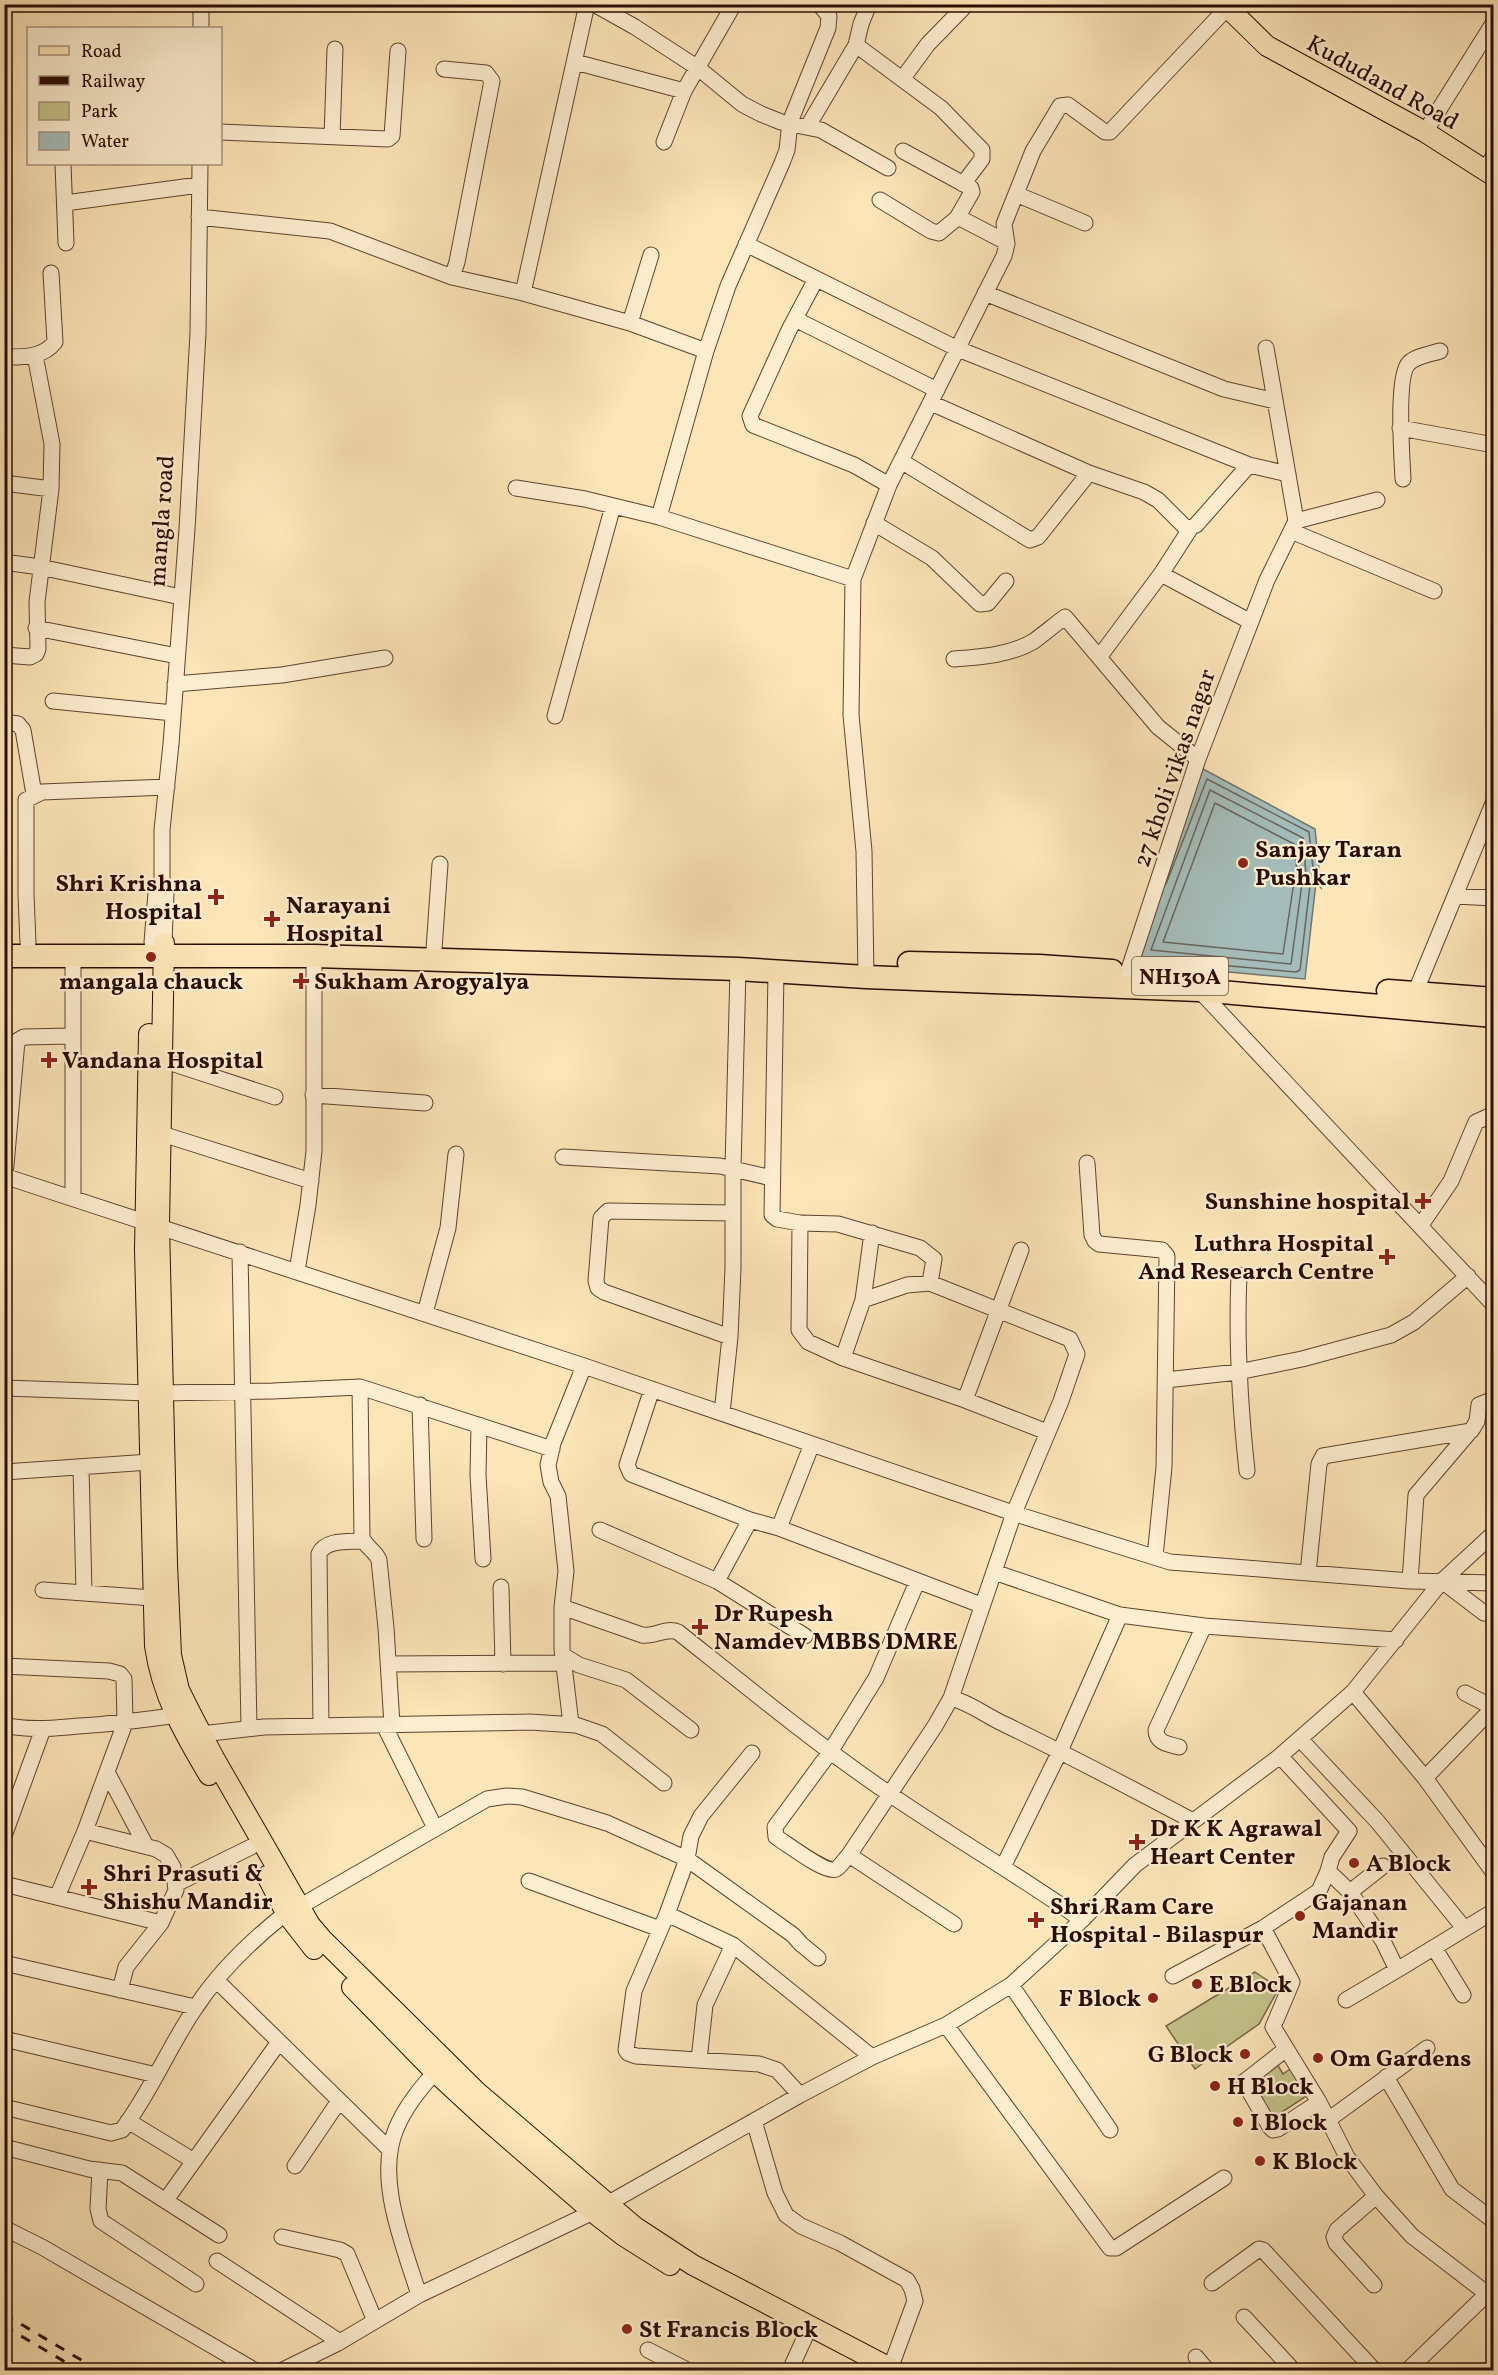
<svg xmlns="http://www.w3.org/2000/svg" width="1498" height="2375" viewBox="0 0 1498 2375" font-family="Vollkorn,serif">
<style>
.green{fill:#c4c38a;stroke:#786746;stroke-width:1.5}
.water{fill:#a4bcb9;stroke:#74756f;stroke-width:1.5}
.lines{fill:none;stroke-linecap:round;stroke-linejoin:round}
.shore{stroke:#68645d;stroke-width:1.5}
.minor-casing{stroke:#5f422e;stroke-width:17}
.major-casing{stroke:#2b0b01;stroke-width:22}
.highway-casing{stroke:#2b0b01;stroke-width:25}
.minor{stroke:#fdeed0;stroke-width:15}
.major{stroke:#fce5b7;stroke-width:20}
.highway{stroke:#fce5b7;stroke-width:22}
.rail{stroke:#2b0b01;stroke-width:3;stroke-dasharray:10 10;stroke-linecap:butt}
.poi-dot{fill:#8f2418;stroke:#fdeed0;stroke-width:2}
.labels{text-anchor:middle;stroke-width:4.5;stroke-linejoin:round;paint-order:stroke}
.shield{fill:#fdeed0;stroke:#6a4f3f;stroke-width:1.5}
.shield-label{font-size:22px;font-weight:bold;fill:#2b0b01}
.street-label{font-size:24px;fill:#2b0b01;stroke:#fdeed0}
.poi-label{font-size:24px;font-weight:bold;fill:#2b0b01;stroke:#fdeed0;text-anchor:start}
</style>
<rect width="100%" height="100%" fill="#fce5b7"/>
<filter id="stains"><feTurbulence type="fractalNoise" baseFrequency=".00333" numOctaves="4"/><feColorMatrix values="0 0 0 0 .2 0 0 0 0 .09 0 0 0 0 .02 0 0 0 .5 -.17"/></filter>
<radialGradient id="worn" r=".72"><stop offset=".6" stop-color="#630" stop-opacity="0"/><stop offset="1" stop-color="#630" stop-opacity=".3"/></radialGradient>
<path class="green" d="M1255 1972 1279 1988 1259 2024 1195 2069 1166 2026Z
M1277 2064 1283 2074 1293 2067 1311 2093 1273 2118 1249 2082Z"/>
<path class="water" d="M1203 769 1315 829 1321 888 1316 883 1305 979 1130 963Z"/>
<g class="lines">
<path class="shore" d="M1210 790 1303 838 1306 874 1302 883 1291 964 1151 950Z
M1215 803 1294 844 1297 872 1294 882 1283 954 1163 942Z
M1142 958 1296 972 1300 970 1310 885 1314 877 1309 832 1207 779 1166 884"/>
<defs>
<path id="minor" d="M594 4 635 27 698 68 742 104 761 114 781 122 821 130 888 168
M201 28V4
M856 45 941 108 982 150V159L963 184
M575 62 684 91
M444 69 486 73 492 81 457 262 452 277
M903 78 928 44 967 4
M808 126 856 45 861 24 869 4
M220 132 388 139 392 136 398 51
M1425 132 1494 22
M332 137 335 49
M664 142 684 91 734 4
M63 164 66 243
M1485 170 1494 155
M1016 194 1085 223
M880 200 931 231 939 233 957 218 972 192 971 188 903 151
M65 203 199 185
M199 217 330 231 452 277 523 293 630 323 706 351
M958 217 1006 242
M746 244 958 349 1249 465 1288 474
M816 279 789 330 750 416 753 425 854 465 889 485
M523 293 587 4
M985 293 1224 389 1275 401
M795 319 937 390
M630 323 651 255
M4 357C23 357 43 358 55 342L51 273
M931 403 1089 473 1144 492 1158 500 1187 529 1196 525 1249 465
M1400 428 1494 445
M901 461 1030 540 1038 537 1089 473
M1403 479C1402 459 1396 375 1409 363 1416 356 1430 354 1440 351
M4 483 51 489
M516 488 585 499 659 517 853 579
M659 517 706 351 728 286 782 163 787 150 790 122 828 28 829 16 819 4
M1296 521 1377 500
M874 523 932 558 980 604 988 603 1006 581
M1291 531 1434 591
M4 562 40 567 181 597
M1161 574 1251 622
M36 628 177 656
M4 655 30 657 36 654 38 649 37 602 51 489 52 444 35 355
M1100 656 1161 574 1190 529
M954 659C980 657 1011 655 1034 641 1044 634 1054 625 1065 617L1158 727 1198 759
M175 684 282 675 385 658
M53 701 173 713
M555 716 613 506
M4 722 18 724 23 730 34 794
M1455 896 1494 898
M152 942 156 893 162 881V830L171 744 187 529 198 333 200 164
M28 943 26 895V800L42 792 167 787
M164 943 166 893
M434 949 440 864
M776 971 772 1215 777 1219 800 1223 838 1224 920 1248 934 1259 930 1283
M1128 972 1198 759 1267 580 1296 521 1266 348
M866 977 864 851 851 715 853 579 889 485 1004 256 1007 244 1004 224 1033 151 1060 106 1068 105 1105 132H1110L1227 8
M1199 990 1494 1305
M1415 993 1494 801
M162 1060 275 1097
M313 1095 425 1103
M162 1134 311 1181
M563 1157 720 1166 772 1178
M1087 1163 1092 1235 1095 1241 1099 1244 1162 1250 1167 1256 1164 1467 1155 1557
M4 1176 584 1366 1019 1515 1170 1562 1410 1581 1494 1583
M5 1176 17 1041 24 1037 72 1036
M73 1198V955
M800 1223 799 1330 808 1342 843 1358 965 1400 1047 1432
M1421 1225 1451 1181 1476 1122 1494 1114
M240 1252 249 1728
M297 1271 308 1205 314 1151V956
M1239 1275C1236 1341 1240 1406 1247 1471
M863 1300 907 1285 930 1283 1070 1339 1077 1354 1061 1401 1014 1513 951 1698 935 1726 849 1855C845 1859 840 1867 836 1869 826 1874 786 1843 776 1837L775 1827 830 1752 876 1678 917 1582
M425 1313 448 1228 456 1154
M730 1337 604 1292 598 1288 596 1281 601 1218 608 1211 732 1213
M843 1358 863 1300 872 1233
M1166 1380 1238 1372 1302 1359 1391 1335 1414 1322 1468 1276
M360 1387 362 1537C365 1547 375 1550 379 1560L386 1628 392 1725
M4 1388 148 1393
M652 1389 627 1465 631 1474 750 1520 779 1528 981 1605
M162 1393 273 1391 360 1387 552 1449
M965 1400 1021 1250
M420 1405 424 1539
M722 1413 730 1337 733 1268V1168L738 969
M479 1425 478 1475 483 1559
M81 1467 84 1593
M4 1472 150 1462
M779 1528 812 1444
M600 1530 717 1581 805 1636
M994 1572 1120 1615 1204 1626 1396 1640
M1308 1573 1319 1464 1323 1456 1471 1431
M717 1581 750 1520
M1410 1581 1416 1495 1473 1428 1477 1421 1479 1405 1494 1399
M1442 1581 1484 1613 1494 1614
M501 1587 503 1664
M43 1590 153 1598
M562 1607 642 1635C655 1637 666 1627 678 1632 747 1687 815 1743 888 1793 952 1837 1019 1875 1082 1920
M564 1656 579 1665 626 1680 691 1730
M388 1664 565 1663
M4 1666 109 1671 120 1674 124 1679 125 1723 85 1831 57 1897
M1353 1692 1425 1778 1494 1873
M1465 1693 1494 1708
M951 1698C971 1703 986 1716 1004 1724 1068 1755 1131 1788 1193 1821
M571 1724 562 1649V1607L566 1571 558 1496 551 1482 548 1465 553 1443 584 1366
M4 1725C30 1731 54 1728 79 1726 115 1724 150 1719 186 1714
M384 1725 435 1828
M321 1726 319 1554C325 1539 349 1542 363 1541
M192 1735 264 1727 530 1722 576 1725 602 1734 664 1783
M1300 1739 1377 1821 1464 1928
M1179 1747C1168 1744 1156 1743 1156 1730L1204 1626
M752 1753 701 1816 691 1836 687 1859 667 1914 634 1991 626 2050 628 2053 636 2056 759 2064 777 2070 800 2095
M1280 1756 1349 1831 1332 1857 1328 1871 1350 1892 1383 1866
M107 1772 146 1846
M1425 1778 1493 1708
M85 1831 156 1849 166 1855 173 1867 176 1890 161 1923 126 1967 120 1990
M4 1836 43 1729
M849 1855 954 1924
M1003 1867 1060 1751 1120 1615
M529 1881 660 1929
M4 1884 161 1923
M176 1884 251 1847
M299 1907 487 1799 507 1796 522 1797 607 1823 687 1859 793 1935 801 1944 818 1958
M667 1914 733 1945 872 2057
M1263 1928 1292 1982 1273 2027 1319 2102 1347 2157 1376 2196 1412 2236 1494 2299
M1435 1949 1463 1995
M4 1963 195 2007
M1397 1970 1494 1911
M1173 1976 1263 1928 1319 1891 1328 1871
M216 1980 390 2150
M1011 1985 1110 2130
M1346 2000 1397 1970 1383 1941 1350 1892
M946 2025 1110 2248H1116L1224 2178
M4 2039 156 2075
M1286 2049 1244 2082 1270 2127 1273 2130 1278 2129 1319 2102
M699 2060 705 2005 733 1945
M1386 2077 1452 2189 1494 2221
M4 2107 111 2133 122 2130C151 2092 169 2046 196 2007 220 1970 252 1940 286 1913
M1328 2120 1427 2048
M128 2121 194 2161
M754 2121 775 2193 786 2215 801 2226 840 2243 907 2280 912 2289 915 2301 890 2369
M4 2147 89 2169 122 2173 219 2235
M295 2166 339 2101
M100 2170 98 2209 101 2221 196 2284
M166 2200 279 2042
M4 2228 42 2247 254 2370
M282 2237 340 2250 347 2254 375 2321
M217 2261 340 2342
M1212 2283 1259 2249 1263 2250 1374 2370
M1374 2285 1336 2243 1334 2237 1337 2230 1376 2196
M419 2295C404 2246 375 2179 396 2129 405 2107 420 2089 435 2072
M1244 2317 1293 2370
M648 2350 687 2370
M1196 2357 1207 2370
M283 2370 338 2343 419 2295 593 2212 800 2095 872 2057 946 2025 1011 1985 1082 1920 1135 1865 1280 1756 1353 1692 1442 1581 1494 1533
M790 2370 805 2337
M1408 2370 1487 2294"/>
<path id="major" d="M1224 4 1267 46 1425 132 1494 176
M164 943 159 1225 167 1564 171 1655 179 1690 191 1714 214 1758 310 1925 322 1939 477 2092 635 2227 693 2265 894 2370
M149 1034 145 1250 155 1646C162 1695 184 1733 209 1775
M267 1876 286 1913 314 1949
M352 1987 435 2072 487 2120 593 2212 624 2236 670 2265"/>
<path id="highway" d="M4 956H314L738 969 866 977 1199 990 1494 1016
M909 963 1039 966 1112 971
M1388 991 1494 999"/>
</defs>
<use href="#minor" class="minor-casing"/>
<use href="#major" class="major-casing"/>
<use href="#highway" class="highway-casing"/>
<use href="#minor" class="minor"/>
<use href="#major" class="major"/>
<use href="#highway" class="highway"/>
<path class="rail" d="M4 2314 98 2370
M4 2326 79 2370"/>
</g>
<g class="poi-dot">
<circle cx="1243" cy="863" r="6"/>
<path d="M213 888h6v6h6v6h-6v6h-6v-6h-6v-6h6z"/>
<path d="M269 910h6v6h6v6h-6v6h-6v-6h-6v-6h6z"/>
<circle cx="151" cy="957" r="6"/>
<path d="M298 972h6v6h6v6h-6v6h-6v-6h-6v-6h6z"/>
<path d="M46 1051h6v6h6v6h-6v6h-6v-6h-6v-6h6z"/>
<path d="M1420 1192h6v6h6v6h-6v6h-6v-6h-6v-6h6z"/>
<path d="M1384 1248h6v6h6v6h-6v6h-6v-6h-6v-6h6z"/>
<path d="M697 1618h6v6h6v6h-6v6h-6v-6h-6v-6h6z"/>
<path d="M1134 1833h6v6h6v6h-6v6h-6v-6h-6v-6h6z"/>
<circle cx="1354" cy="1863" r="6"/>
<path d="M86 1878h6v6h6v6h-6v6h-6v-6h-6v-6h6z"/>
<circle cx="1300" cy="1916" r="6"/>
<path d="M1033 1911h6v6h6v6h-6v6h-6v-6h-6v-6h6z"/>
<circle cx="1197" cy="1984" r="6"/>
<circle cx="1153" cy="1998" r="6"/>
<circle cx="1245" cy="2054" r="6"/>
<circle cx="1318" cy="2058" r="6"/>
<circle cx="1215" cy="2086" r="6"/>
<circle cx="1238" cy="2122" r="6"/>
<circle cx="1260" cy="2161" r="6"/>
<circle cx="627" cy="2329" r="6"/>
</g>
<g class="labels">
<rect class="shield" x="1132" y="957" width="96" height="38" rx="4.5"/>
<g class="shield-label">
<text x="1180" y="984">NH130A</text>
</g>
<g class="street-label">
<text transform="translate(1383 82) rotate(29)" y="8">Kududand Road</text>
<text transform="translate(161 521) rotate(-86)" y="8">mangla road</text>
<text transform="translate(1174 768) rotate(-71)" y="8">27 kholi vikas nagar</text>
</g>
<g class="poi-label">
<text x="1255" y="857">Sanjay Taran<tspan x="1255" dy="28">Pushkar</tspan></text>
<text x="202" y="891" text-anchor="end">Shri Krishna<tspan x="202" dy="28">Hospital</tspan></text>
<text x="286" y="913">Narayani<tspan x="286" dy="28">Hospital</tspan></text>
<text x="151" y="989" text-anchor="middle">mangala chauck</text>
<text x="314" y="989">Sukham Arogyalya</text>
<text x="62" y="1068">Vandana Hospital</text>
<text x="1410" y="1209" text-anchor="end">Sunshine hospital</text>
<text x="1374" y="1251" text-anchor="end">Luthra Hospital<tspan x="1374" dy="28">And Research Centre</tspan></text>
<text x="714" y="1621">Dr Rupesh<tspan x="714" dy="28">Namdev MBBS DMRE</tspan></text>
<text x="1150" y="1836">Dr K K Agrawal<tspan x="1150" dy="28">Heart Center</tspan></text>
<text x="1366" y="1871">A Block</text>
<text x="103" y="1881">Shri Prasuti &amp;<tspan x="103" dy="28">Shishu Mandir</tspan></text>
<text x="1312" y="1910">Gajanan<tspan x="1312" dy="28">Mandir</tspan></text>
<text x="1050" y="1914">Shri Ram Care<tspan x="1050" dy="28">Hospital - Bilaspur</tspan></text>
<text x="1209" y="1992">E Block</text>
<text x="1141" y="2006" text-anchor="end">F Block</text>
<text x="1233" y="2062" text-anchor="end">G Block</text>
<text x="1330" y="2066">Om Gardens</text>
<text x="1227" y="2094">H Block</text>
<text x="1250" y="2130">I Block</text>
<text x="1272" y="2169">K Block</text>
<text x="639" y="2337">St Francis Block</text>
</g>
</g>
<rect width="1498" height="2375" fill="none" stroke="#fce5b7" stroke-width="24"/>
<rect x="6" y="6" width="1486" height="2363" fill="none" stroke="#2b0b01" stroke-width="3"/>
<rect x="12" y="12" width="1474" height="2351" fill="none" stroke="#2b0b01" stroke-width="1.5"/>
<rect x="27" y="27" width="195" height="138" fill="#fdeed0" stroke="#a9937d" stroke-width="1.5"/>
<rect x="39" y="46" width="30" height="9" fill="#fce5b7" stroke="#a9937d" stroke-width="1.5"/>
<text x="81" y="57" font-size="18" fill="#2b0b01">Road</text>
<rect x="39" y="76" width="30" height="9" fill="#2b0b01" stroke="#a9937d" stroke-width="1.5"/>
<text x="81" y="87" font-size="18" fill="#2b0b01">Railway</text>
<rect x="39" y="102" width="30" height="18" fill="#c4c38a" stroke="#a9937d" stroke-width="1.5"/>
<text x="81" y="117" font-size="18" fill="#2b0b01">Park</text>
<rect x="39" y="132" width="30" height="18" fill="#a4bcb9" stroke="#a9937d" stroke-width="1.5"/>
<text x="81" y="147" font-size="18" fill="#2b0b01">Water</text>
<rect width="100%" height="100%" filter="url(#stains)"/>
<rect width="100%" height="100%" fill="url(#worn)"/>
</svg>
